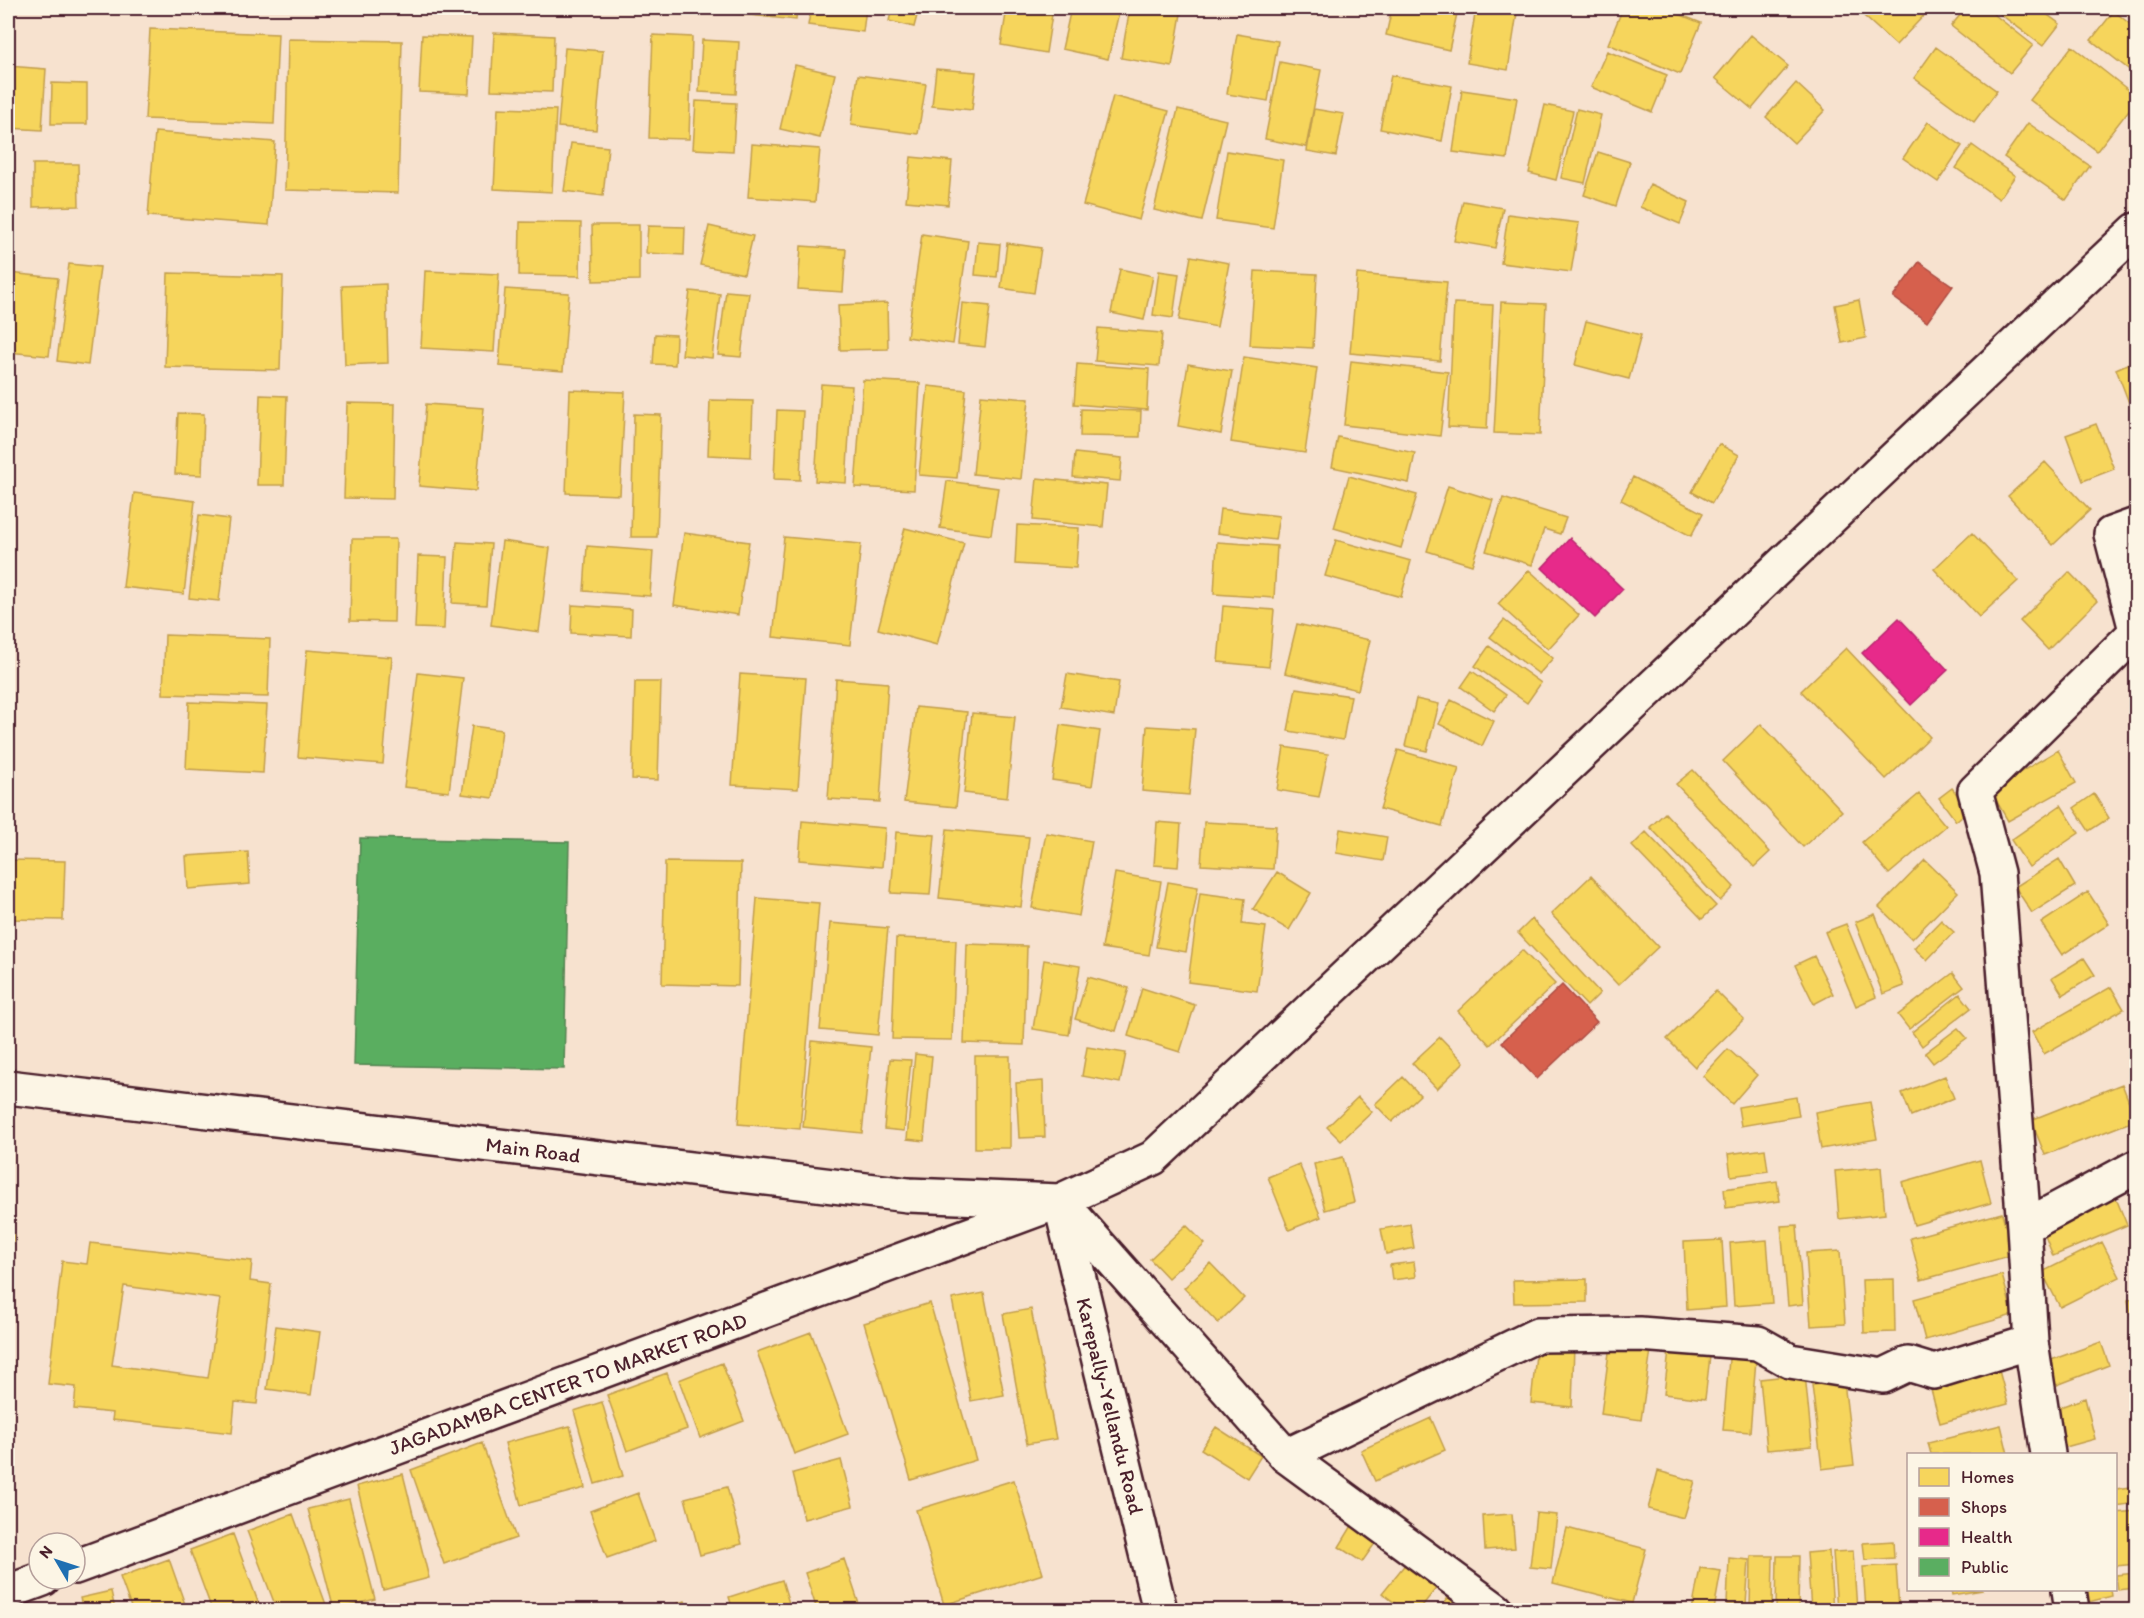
<svg xmlns="http://www.w3.org/2000/svg" width="2144" height="1618" viewBox="0 0 2144 1618" font-family="Itim,sans-serif">
<style>
.homes{fill:#f6d55c;stroke:#c29e4d;stroke-width:1.5;fill-rule:evenodd}
.shops{fill:#d6604d;stroke:#ac4c43;stroke-width:1.5}
.health{fill:#e7298a;stroke:#b8266e;stroke-width:1.5}
.public{fill:#5aae61;stroke:#558351;stroke-width:1.5}
.lines{fill:none;stroke-linecap:round;stroke-linejoin:round}
.street-casing{stroke:#4a1f2b;stroke-width:38}
.secondary-casing{stroke:#4a1f2b;stroke-width:38}
.highway-casing{stroke:#4a1f2b;stroke-width:38}
.street{stroke:#fcf5e5;stroke-width:33}
.secondary{stroke:#fcf5e5;stroke-width:33}
.highway{stroke:#fcf5e5;stroke-width:33}
.labels{text-anchor:middle;stroke-width:6;stroke-linejoin:round;paint-order:stroke}
.street-label{font-size:21px;fill:#4a1f2b;stroke:#fcf5e5}
</style>
<rect width="100%" height="100%" fill="#f7e2cf"/>
<filter id="ink" filterUnits="userSpaceOnUse"><feTurbulence type="fractalNoise" baseFrequency=".0167" numOctaves="2"/><feDisplacementMap in="SourceGraphic" scale="12" xChannelSelector="R" yChannelSelector="G"/><feConvolveMatrix kernelMatrix="1 2 1 2 8 2 1 2 1" color-interpolation-filters="sRGB"/></filter>
<g filter="url(#ink)">
<path class="homes" d="M711 8H797L796 20 711 11Z
M811 8H866L863 32 808 25Z
M892 8H919L914 27 889 21Z
M1007 8H1053L1046 53 1001 45Z
M1071 8H1120L1108 59 1062 49Z
M1130 8H1182L1172 67 1121 58Z
M1392 8 1458 9 1449 50 1386 35Z
M1476 8 1517 13 1508 70 1467 63Z
M1623 8H1664L1701 23 1680 74 1608 44Z
M1855 8H1931L1896 45Z
M1966 8H1986L2033 45 2010 73 1951 26Z
M1992 8H2038L2060 24 2043 46Z
M2121 8H2136V21Z
M2114 11 2136 29V75L2091 40Z
M150 29 278 34 274 124 145 119Z
M494 33 554 36 552 92 491 90Z
M1237 34 1278 41 1268 101 1227 94Z
M422 35 472 37 469 94 419 92Z
M653 35 692 37 689 139 649 138Z
M1751 35 1788 66 1752 109 1715 78Z
M288 39 402 41 398 193 285 190Z
M702 40 739 42 736 94 699 92Z
M2072 46 2136 96V101L2097 151 2030 100Z
M1936 47 1997 91 1974 122 1914 78Z
M565 48 603 51 596 130 558 127Z
M1607 51 1667 75 1652 112 1591 87Z
M1280 62 1321 70 1306 147 1265 139Z
M795 65 835 74 820 138 780 129Z
M8 66 46 69 42 130 8 128Z
M936 69 976 72 972 110 932 106Z
M858 75 926 84 918 134 851 125Z
M1391 75 1452 86 1442 141 1380 129Z
M52 83 87 84V124H51Z
M1796 83 1825 110 1794 143 1766 117Z
M1462 90 1517 98 1507 159 1453 152Z
M1113 96 1169 111 1139 220 1083 205Z
M696 101 736 103 733 151 693 149Z
M1545 105 1573 111 1556 180 1529 173Z
M498 108 556 110 552 192 494 189Z
M1178 109 1226 120 1202 221 1154 210Z
M1314 109 1344 114 1336 156 1307 151Z
M1577 109 1601 115 1585 183 1561 178Z
M1928 122 1962 146 1938 182 1903 158Z
M2028 123 2090 166 2066 200 2004 157Z
M155 132 275 142 269 225 148 216Z
M571 143 608 147 603 196 564 191Z
M752 144 820 149 815 202 748 197Z
M1972 145 2015 176 1999 199 1956 168Z
M1227 151 1283 160 1273 228 1216 220Z
M1598 152 1630 162 1616 206 1584 195Z
M911 157 952 161 948 205 906 201Z
M33 164H78L79 206 33 207Z
M1650 184 1689 202 1680 224 1640 207Z
M1463 201 1503 208 1495 248 1454 241Z
M1508 214 1579 223 1571 272 1501 263Z
M520 222 581 223 580 276 519 275Z
M592 225H639V280L593 281Z
M648 226 685 227 684 255 646 253Z
M709 226 753 236 744 274 700 265Z
M922 234 968 241 953 344 907 337Z
M978 242 1000 244 997 277 975 275Z
M1007 243 1041 248 1034 293 1001 288Z
M801 246 846 249 843 292 798 289Z
M1191 256 1229 263 1217 327 1179 320Z
M69 264 100 267 88 365 57 361Z
M1120 269 1153 276 1144 320 1111 313Z
M425 271 499 274 494 352 421 348Z
M1159 271 1179 274 1173 318 1153 315Z
M1255 271 1317 274 1313 348 1250 345Z
M9 273 58 278 49 356 8 352Z
M168 273 283 276 280 370 165 367Z
M1357 274 1447 282 1440 361 1350 353Z
M386 284 388 363 345 365 342 286Z
M505 289 569 293 563 371 499 366Z
M690 291 720 294 712 358 682 355Z
M726 291 749 293 741 357 718 355Z
M1859 300 1866 338 1842 343 1835 305Z
M1501 302 1546 304 1540 435 1494 433Z
M887 303 888 349 840 350 838 305Z
M962 303 990 306 985 347 958 344Z
M1454 303 1493 305 1487 429 1448 427Z
M1586 321 1641 335 1629 379 1575 365Z
M1098 328 1162 333 1159 366 1095 361Z
M655 334 676 335 675 365 653 364Z
M1244 357 1317 368 1305 453 1231 442Z
M2136 360V421L2116 369Z
M1351 361 1448 372 1440 436 1344 425Z
M1077 364 1149 369 1147 410 1074 404Z
M1188 364 1232 371 1221 434 1178 426Z
M863 380 920 383 914 490 855 487Z
M821 384 852 386 846 483 815 481Z
M928 386 966 390 957 478 919 475Z
M570 390 625 392 620 495 566 493Z
M260 395 287 396 284 485H257Z
M981 395 1029 399 1021 479 973 474Z
M710 400 753 401 751 457 708 455Z
M347 403 395 404 393 499 344 498Z
M426 404 484 408 476 491 419 486Z
M1081 409 1141 411 1140 437 1080 436Z
M777 410 803 411 800 480 774 479Z
M178 413 204 414 202 475 175 474Z
M634 414 661 415 657 537H631Z
M2096 424 2114 469 2083 481 2066 435Z
M1338 437 1415 453 1409 483 1332 467Z
M1719 444 1739 455 1712 503 1692 492Z
M1075 453 1122 458 1120 481 1073 477Z
M2045 462 2090 510 2053 545 2008 496Z
M1349 476 1417 495 1401 548 1334 528Z
M1633 477 1703 513 1691 536 1621 500Z
M1037 478 1107 485 1103 527 1033 520Z
M947 481 998 488 991 535 940 528Z
M1448 486 1493 500 1472 565 1427 551Z
M134 493 195 501 184 594 123 587Z
M1503 498 1566 518 1560 534 1544 529 1532 565 1486 551Z
M1220 509 1279 516 1275 540 1217 533Z
M199 515 229 519 219 601 189 598Z
M1017 525 1079 528 1076 568 1015 564Z
M905 528 964 543 937 645 878 629Z
M684 533 749 542 738 615 674 605Z
M1972 533 2018 581 1979 617 1934 569Z
M784 537 861 544 850 645 773 637Z
M352 539H396L394 622 350 621Z
M1336 540 1411 561 1401 597 1325 576Z
M502 541 550 548 539 632 491 625Z
M457 542 491 544 486 605 452 603Z
M1217 542 1277 546 1274 598 1214 594Z
M587 546 653 551 650 596 584 591Z
M418 556 447 557 444 629 415 628Z
M1529 570 1579 615 1548 649 1498 604Z
M2069 572 2097 601 2048 650 2020 621Z
M572 605 632 609 631 636 571 633Z
M1223 606 1274 610 1269 667 1218 662Z
M1504 620 1553 658 1539 674 1490 637Z
M1297 624 1370 640 1358 690 1285 673Z
M165 635 270 639 268 697 163 694Z
M1489 646 1541 683 1527 703 1475 666Z
M1846 648 1930 737 1886 779 1801 691Z
M307 650 392 657 383 764 298 757Z
M1472 671 1506 695 1494 711 1461 687Z
M418 673 463 678 449 792 404 787Z
M740 674 806 678 798 789 732 785Z
M1067 674 1119 682 1114 716 1061 707Z
M836 679 888 683 880 802 828 799Z
M635 682H661L658 780 632 779Z
M1296 688 1351 696 1343 740 1288 731Z
M1416 699 1439 704 1427 751 1405 746Z
M1451 700 1494 721 1482 746 1439 724Z
M189 702 267 705 263 773 186 769Z
M916 707 967 712 956 807 904 802Z
M972 713 1015 717 1007 798 964 793Z
M1761 724 1842 811 1803 847 1723 761Z
M1060 725 1100 731 1092 786 1052 780Z
M472 726 502 730 493 798 462 794Z
M1147 726 1195 729 1189 795 1142 791Z
M1284 747 1328 754 1319 797 1277 790Z
M1398 750 1459 768 1442 826 1380 809Z
M2058 750 2076 783 2008 821 1990 790Z
M1693 770 1770 852 1754 867 1676 784Z
M1952 788 1969 810 1956 821 1939 798Z
M1919 794 1946 826 1889 874 1862 842Z
M2094 794 2109 818 2089 831 2074 808Z
M2061 805 2079 833 2029 867 2011 840Z
M1665 813 1734 887 1720 901 1650 827Z
M802 821 885 828 882 867 799 860Z
M1157 822 1181 824 1178 867 1154 865Z
M1204 822 1276 826 1273 869 1201 865Z
M947 829 1029 837 1021 907 939 898Z
M1340 829 1387 837 1383 861 1336 853Z
M896 832 935 835 930 895 891 893Z
M1646 832 1716 906 1702 919 1632 846Z
M1046 833 1092 841 1079 916 1032 908Z
M248 852 250 884 188 889 186 856Z
M2059 859 2075 886 2032 913 2015 887Z
M8 860 65 861 63 920 8 919Z
M1925 860 1958 892 1912 939 1879 907Z
M665 862 741 863 738 986 662 984Z
M1277 872 1311 893 1289 930 1253 909Z
M1115 873 1161 881 1149 955 1102 948Z
M1591 876 1658 947 1618 985 1551 914Z
M1168 882 1198 887 1186 952 1156 947Z
M2088 892 2109 924 2062 955 2041 923Z
M1200 893 1245 899 1242 924 1266 927 1257 991 1188 982Z
M757 898 819 903 800 1129 738 1124Z
M1875 914 1904 986 1883 994 1855 922Z
M1532 919 1600 993 1587 1006 1518 933Z
M1941 920 1954 932 1927 960 1914 948Z
M830 923 888 928 878 1035 820 1030Z
M1846 924 1876 997 1856 1006 1825 932Z
M896 938 956 940 952 1040 892 1039Z
M967 944 1027 946 1024 1045 964 1043Z
M1522 950 1555 984 1490 1045 1458 1011Z
M1814 956 1833 994 1814 1004 1795 965Z
M2084 958 2095 975 2063 995 2052 978Z
M1044 960 1080 966 1069 1035 1033 1029Z
M1953 973 1964 987 1909 1029 1898 1015Z
M1088 977 1129 988 1116 1031 1075 1019Z
M2111 987 2124 1009 2044 1054 2032 1032Z
M1142 988 1195 1005 1180 1052 1128 1036Z
M1716 991 1744 1019 1695 1067 1667 1039Z
M1960 994 1971 1008 1922 1046 1912 1032Z
M1958 1028 1967 1038 1933 1063 1925 1053Z
M1440 1037 1464 1062 1437 1089 1412 1063Z
M812 1041 871 1047 862 1133 803 1127Z
M1087 1047 1126 1053 1120 1083 1082 1076Z
M1728 1049 1757 1075 1732 1104 1703 1076Z
M915 1054 932 1056 924 1141 907 1139Z
M975 1056H1010V1148H975Z
M890 1059 911 1060 904 1131 884 1129Z
M1945 1076 1954 1098 1911 1116 1902 1093Z
M1403 1077 1420 1095 1392 1122 1375 1104Z
M1043 1081 1045 1137 1019 1138 1016 1083Z
M2122 1084 2136 1120 2045 1155 2031 1120Z
M1358 1097 1372 1112 1341 1141 1327 1127Z
M1796 1097 1799 1116 1741 1126 1738 1107Z
M1870 1102 1877 1139 1821 1149 1815 1112Z
M1765 1149 1768 1171 1731 1176 1728 1154Z
M1343 1157 1354 1202 1325 1210 1314 1164Z
M1980 1160 1991 1203 1914 1225 1902 1182Z
M1299 1164 1321 1217 1289 1230 1268 1177Z
M1881 1167 1885 1214 1839 1219 1835 1171Z
M1777 1181 1780 1201 1726 1208 1724 1189Z
M2113 1191 2127 1225 2053 1256 2040 1223Z
M2002 1213 2013 1255 1921 1280 1910 1238Z
M1410 1224 1414 1248 1386 1254 1381 1229Z
M1186 1225 1205 1244 1168 1278 1150 1259Z
M1797 1225 1803 1304 1788 1306 1781 1226Z
M8 1233 14 1234 8 1293Z
M1722 1240 1726 1307 1687 1310 1684 1242Z
M1767 1240 1772 1303 1734 1306 1730 1243Z
M2102 1242 2120 1277 2060 1307 2042 1272Z
M90 1243 252 1261 250 1281 271 1284 257 1404 235 1402 232 1433 112 1420 113 1413 74 1409 76 1387 48 1384 62 1261 87 1264ZM124 1286 220 1299 208 1378 112 1365Z
M1840 1251 1845 1324 1811 1326 1806 1253Z
M1414 1262 1416 1277 1392 1280 1390 1265Z
M1210 1263 1244 1298 1218 1323 1184 1288Z
M2002 1275 2013 1315 1925 1340 1914 1299Z
M1587 1279V1302L1514 1303 1513 1280Z
M1894 1279 1895 1332 1864 1333 1862 1280Z
M984 1293 1004 1395 971 1401 952 1299Z
M2136 1298V1346L2128 1300Z
M930 1303 976 1460 911 1480 864 1323Z
M1031 1309 1056 1439 1027 1444 1003 1314Z
M276 1326 320 1332 311 1395 267 1389Z
M811 1332 848 1434 794 1454 757 1352Z
M1611 1337 1652 1343 1641 1420 1601 1414Z
M2101 1342 2109 1365 2052 1387 2043 1363Z
M1537 1344 1574 1346 1572 1407 1531 1403Z
M1669 1351 1710 1356 1705 1399 1664 1394Z
M1729 1359 1756 1360 1750 1432 1723 1430Z
M722 1363 744 1421 700 1438 679 1380Z
M1997 1363 2008 1404 1940 1423 1929 1382Z
M667 1373 687 1429 627 1451 607 1395Z
M1805 1374 1812 1446 1767 1450 1760 1379Z
M1844 1382 1854 1465 1822 1469 1812 1385Z
M2085 1398 2095 1439 2062 1448 2052 1410Z
M602 1402 623 1476 595 1484 574 1411Z
M1431 1418 1445 1450 1375 1481 1361 1450Z
M2001 1425 2008 1454H1931L1928 1443Z
M570 1426 585 1488 521 1505 505 1443Z
M1216 1427 1261 1456 1247 1478 1201 1449Z
M482 1443 516 1538 444 1564 411 1470Z
M841 1460 853 1506 804 1519 793 1473Z
M1658 1471 1695 1481 1684 1518 1648 1509Z
M403 1474 429 1578 383 1590 357 1486Z
M1014 1480 1043 1574 944 1605 916 1510Z
M2136 1486V1503L2116 1506V1489Z
M727 1487 742 1544 700 1555 685 1498Z
M638 1493 655 1541 607 1558 590 1511Z
M349 1499 375 1599 334 1610 308 1509Z
M2136 1511V1564L2116 1566V1513Z
M1536 1513 1557 1515 1551 1569 1530 1567Z
M293 1514 328 1610H277L247 1531Z
M1512 1514 1515 1548 1485 1550 1483 1516Z
M1353 1524 1378 1539 1362 1562 1339 1547Z
M1567 1528 1646 1549 1632 1603 1553 1583Z
M233 1534 261 1610H212L190 1550Z
M1893 1541 1894 1558 1865 1560 1863 1543Z
M1829 1551 1833 1610H1811L1807 1553Z
M1853 1551 1857 1610H1837L1833 1552Z
M1751 1556H1773L1772 1610H1750Z
M1777 1556H1799L1798 1610H1776Z
M1729 1558 1749 1560 1746 1605 1727 1604Z
M169 1559 187 1610H132L120 1577Z
M844 1559 861 1610H817L805 1573Z
M1407 1562 1438 1586 1419 1610H1404L1382 1593Z
M1896 1565 1899 1610H1866L1863 1567Z
M1700 1568 1721 1571 1714 1610H1692Z
M2136 1573V1588L2118 1590 2116 1575Z
M782 1580 791 1610H733L729 1597Z
M1951 1590H1983L1952 1595Z
M2077 1590H2111L2112 1596 2077 1605Z
M111 1591 115 1610H83L80 1598Z
M1453 1591 1480 1610H1439Z
M685 1601 688 1610H658Z"/>
<path class="shops" d="M1919 262 1953 286 1927 322 1893 297Z
M1562 985 1597 1022 1537 1079 1502 1042Z"/>
<path class="health" d="M1570 538 1623 589 1595 618 1542 568Z
M1899 618 1948 670 1911 705 1862 653Z"/>
<path class="public" d="M360 838 569 842 564 1069 354 1065Z"/>
<g class="lines">
<defs>
<path id="street" d="M2136 525 2111 534 2136 630
M2024 1227 2136 1167
M2048 1454 2031 1342 2024 1227 1997 873 1975 791 2136 632
M1286 1456 1496 1610
M75 1567 1060 1201 1286 1456 1537 1335 1640 1334 1758 1343 1790 1361 1883 1376 1908 1364 1934 1372 2031 1342
M2069 1590 2072 1610
M8 1592 43 1579"/>
<path id="secondary" d="M1060 1201 1160 1610"/>
<path id="highway" d="M8 1087 908 1195 1060 1201 1153 1158 2136 230"/>
</defs>
<use href="#street" class="street-casing"/>
<use href="#secondary" class="secondary-casing"/>
<use href="#highway" class="highway-casing"/>
<use href="#street" class="street"/>
<use href="#secondary" class="secondary"/>
<use href="#highway" class="highway"/>
</g>
</g>
<g class="labels">
<g class="street-label">
<text transform="translate(533 1150) rotate(7)" y="7">Main Road</text>
<text transform="translate(568 1384) rotate(-20)" y="7">JAGADAMBA CENTER TO MARKET ROAD</text>
<text transform="translate(1110 1406) rotate(76)" y="7">Karepally-Yellandu Road</text>
</g>
</g>
<rect width="2144" height="1618" fill="none" stroke="#fcf5e5" stroke-width="30"/>
<rect x="15" y="15" width="2114" height="1588" fill="none" stroke="#4a1f2b" stroke-width="2" filter="url(#ink)"/>
<rect x="1907" y="1453" width="210" height="138" fill="#fcf5e5" stroke="#b59f9b" stroke-width="1.5"/>
<rect x="1919" y="1468" width="30" height="18" fill="#f6d55c" stroke="#b59f9b" stroke-width="1.5"/>
<text x="1961" y="1483" font-size="18" fill="#4a1f2b">Homes</text>
<rect x="1919" y="1498" width="30" height="18" fill="#d6604d" stroke="#b59f9b" stroke-width="1.5"/>
<text x="1961" y="1513" font-size="18" fill="#4a1f2b">Shops</text>
<rect x="1919" y="1528" width="30" height="18" fill="#e7298a" stroke="#b59f9b" stroke-width="1.5"/>
<text x="1961" y="1543" font-size="18" fill="#4a1f2b">Health</text>
<rect x="1919" y="1558" width="30" height="18" fill="#5aae61" stroke="#b59f9b" stroke-width="1.5"/>
<text x="1961" y="1573" font-size="18" fill="#4a1f2b">Public</text>
<g transform="translate(57 1561) rotate(309)"><circle r="28" fill="#fcf5e5" stroke="#b59f9b" stroke-width="1.5"/>
<path d="M0-4.5L10 22L0 15L-10 22Z" fill="#1f6fb2"/>
<text y="-9" font-size="16" font-weight="bold" text-anchor="middle" fill="#4a1f2b">N</text>
</g>
</svg>
